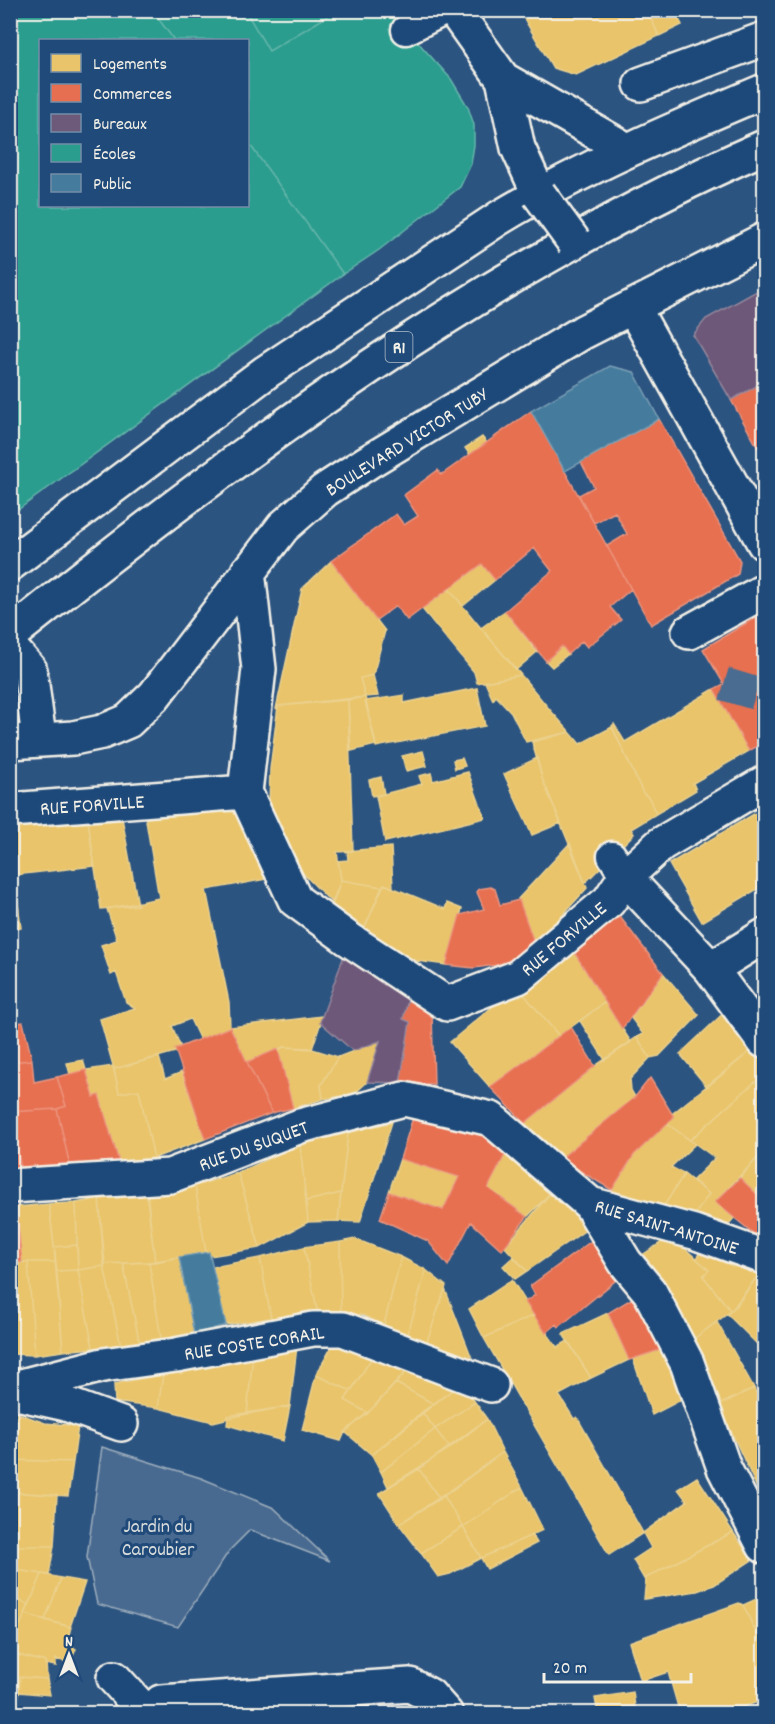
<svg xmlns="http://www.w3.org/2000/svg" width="775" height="1724" viewBox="0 0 775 1724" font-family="Dekko,sans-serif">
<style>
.green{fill:#496b90;stroke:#9eaebc;stroke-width:1.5}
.homes{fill:#e9c46a;stroke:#ecd290;stroke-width:1.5}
.shops{fill:#e76f51;stroke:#eb967e;stroke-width:1.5}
.offices{fill:#6d597a;stroke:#96879b;stroke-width:1.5}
.schools{fill:#2a9d8f;stroke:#67b6aa;stroke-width:1.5}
.public{fill:#457b9d;stroke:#7a9eb4;stroke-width:1.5}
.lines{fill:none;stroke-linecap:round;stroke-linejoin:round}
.street-tunnel{stroke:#4a6c90;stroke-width:33;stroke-dasharray:33 16;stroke-linecap:butt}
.lane-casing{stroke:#f4f1e8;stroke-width:33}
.street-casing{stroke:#f4f1e8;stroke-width:38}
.highway-casing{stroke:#f4f1e8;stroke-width:38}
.lane{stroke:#1f4a7a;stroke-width:28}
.street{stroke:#1f4a7a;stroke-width:33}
.highway{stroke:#1f4a7a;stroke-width:33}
.street-bridge-casing{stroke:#f4f1e8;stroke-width:38;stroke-linecap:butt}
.street-bridge{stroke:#1f4a7a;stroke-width:33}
.labels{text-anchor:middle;stroke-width:6;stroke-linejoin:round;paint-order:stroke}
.shield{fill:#1f4a7a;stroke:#b4bfc7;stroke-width:1.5}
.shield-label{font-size:18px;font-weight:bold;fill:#f4f1e8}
.street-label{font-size:20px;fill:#f4f1e8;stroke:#1f4a7a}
.park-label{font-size:20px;fill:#dadddb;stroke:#1f4a7a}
</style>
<rect width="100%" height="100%" fill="#2c5481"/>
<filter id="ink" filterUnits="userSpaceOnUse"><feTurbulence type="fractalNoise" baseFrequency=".0167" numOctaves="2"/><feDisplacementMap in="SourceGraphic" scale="12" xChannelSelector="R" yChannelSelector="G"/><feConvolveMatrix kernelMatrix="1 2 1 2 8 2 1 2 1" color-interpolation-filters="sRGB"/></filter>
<g filter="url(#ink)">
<path class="green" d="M102 1447 201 1478 274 1508 330 1561 250 1530 229 1551 178 1627 97 1604 87 1557Z"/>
<path class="homes" d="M519 10H647L659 36 576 75 553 68Z
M647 10H674L682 25 659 36Z
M482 437 487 443 470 455 465 448Z
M331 561 385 631 373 675 360 678 365 697 278 706 276 709 302 589Z
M482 564 495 580 463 606 449 589Z
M449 589 481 628 521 675 477 683 474 672 422 609Z
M505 611 537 652 516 670 481 628Z
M562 646 568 654 552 667 546 661Z
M373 675 378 696 365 697 360 678Z
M521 675 551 711 570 732 526 742 511 712 496 696 493 700 485 682Z
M477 688 485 726 376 747 365 701 404 695V703Z
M714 689 749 751 693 783 696 790 656 814 649 798 643 793 612 726 614 724 625 742Z
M365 697 376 745 351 751 348 700Z
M348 700 353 851 337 852 341 880 332 903 291 861 269 805 270 769 278 706Z
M612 727 643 793 649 798 656 814 631 829 634 834 585 883 542 778 532 742 570 732 580 744Z
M423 751 427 766 406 771 402 756Z
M462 758 465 766 455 769 453 760Z
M537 758 542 778 561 823 532 835 504 774Z
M468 772 485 818 385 842 376 796 422 784 419 776 431 773 433 781Z
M381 777 384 794 372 796 369 780Z
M239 807 267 879 206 890 229 1002 230 1027 200 1040 190 1019 172 1026 181 1048 175 1052 114 1069 100 1019 135 1008 126 1002 116 972 111 975 101 945 117 940 107 909 159 898 145 815Z
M764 808V885L702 922 669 864Z
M122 818 138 905 101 909 88 820Z
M88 820 94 866 15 875 10 858V827Z
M570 843 587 888 535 945 518 899Z
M391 847 393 888 384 884 382 887 341 880 338 861 348 860 347 851Z
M13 864 18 903 10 904V865Z
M341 880 382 887 362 934 330 912Z
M384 884 445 909 447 903 462 909 446 965 402 959 362 934Z
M18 903 21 928 10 931V904Z
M574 952 605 1002 559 1036 521 991Z
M663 973 699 1015 659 1056 650 1058 637 1037 643 1034 631 1018Z
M521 991 559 1036 490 1087 450 1042 497 1003 500 1004Z
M764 993V1016L753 1000Z
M605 1002 631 1042 605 1060 580 1021Z
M728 1009 754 1048 707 1087 680 1054Z
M323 1016 312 1049 284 1047 247 1062 230 1027Z
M637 1037 650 1058 630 1079 631 1090 635 1097 560 1159 525 1123 595 1066Z
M380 1041 367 1082 354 1094 323 1099 321 1085 338 1057Z
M284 1047 309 1048 338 1057 321 1085 323 1099 293 1108 278 1049Z
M754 1048 764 1063V1074L690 1140 666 1123 674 1117 672 1114Z
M159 1057 165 1079 182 1072 205 1139 154 1158 139 1090 119 1093 114 1069Z
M83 1060 86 1070 70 1074 67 1063Z
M113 1066 119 1093 139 1090 154 1158 119 1162 99 1095 94 1097 86 1070Z
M764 1074V1151L715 1202 734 1218 722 1232 693 1217 709 1194 693 1180 715 1158 690 1140Z
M392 1122 360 1222 338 1221 348 1133Z
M666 1123 695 1144 671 1167 684 1174 662 1209 612 1190 634 1155Z
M348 1133 341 1193 306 1201 300 1144Z
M300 1144 308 1222 260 1248 238 1173Z
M509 1147 554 1189 527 1217 488 1188Z
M761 1154 764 1157V1201L740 1178Z
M400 1159 459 1177 443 1210 389 1192Z
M238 1173 260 1248 210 1256 206 1252 195 1186Z
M684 1174 709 1194 693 1217 662 1209Z
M195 1186 206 1252 155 1262 147 1192Z
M554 1189 571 1205 587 1229 527 1271 505 1247Z
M146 1191 155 1262 105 1264 99 1199Z
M341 1193 338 1221 308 1222 306 1201Z
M99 1199 104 1266 78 1270 76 1203Z
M76 1203 77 1245 54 1247 49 1204Z
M49 1204 56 1262H22L16 1207Z
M671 1236 709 1270 703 1276 731 1311 688 1343 635 1260Z
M355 1239 401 1257 384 1325 362 1315H341L340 1242Z
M340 1242 341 1315 318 1314 304 1247Z
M77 1245 78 1270 56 1271 54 1247Z
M705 1246 761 1271 731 1311 703 1276 709 1270 696 1258Z
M304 1247 318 1314 271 1318 260 1258Z
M179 1257 194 1334 162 1345 149 1262Z
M401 1257 426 1270 407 1337 384 1325Z
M513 1257 527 1271 515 1279 503 1266Z
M260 1258 271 1318 226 1325 213 1267Z
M28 1262 35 1355 10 1354V1264Z
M28 1262H56L63 1351 35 1355Z
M149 1262 162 1345H140L123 1263Z
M123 1263 140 1345 121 1346 104 1266 105 1264Z
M104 1266 121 1346 93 1348 78 1270Z
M78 1270 93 1348 63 1351 56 1271Z
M426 1270 446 1286 425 1347 407 1337Z
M761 1271 764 1274V1339L758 1345 727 1314 737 1305Z
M512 1280 534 1315 484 1338 469 1309Z
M445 1289 475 1366 425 1347Z
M608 1313 629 1360 591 1378 563 1334Z
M534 1315 557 1347 568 1341 591 1378 559 1395 574 1419 577 1417 643 1533 609 1555 484 1338Z
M717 1322 754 1388 719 1405 688 1343Z
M335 1341 375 1353 351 1391 316 1375Z
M297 1346 290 1406 247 1414 253 1354Z
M669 1347 687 1397 652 1415 633 1359Z
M375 1353 411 1366 368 1413 345 1400Z
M253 1354 247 1414 213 1422 158 1408 163 1374Z
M411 1366 455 1388 434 1404 396 1383Z
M163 1374 158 1408 115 1402 114 1384Z
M316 1375 351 1391 345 1400 368 1413 345 1432 341 1441 302 1430Z
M396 1383 434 1404 372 1455 345 1432 375 1406Z
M462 1383 475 1402 435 1429 422 1412Z
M754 1388 764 1408V1503L719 1405Z
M475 1402 487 1419 450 1448 435 1429Z
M290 1406 283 1441 227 1425 228 1416Z
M422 1412 435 1429 381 1472 372 1455Z
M17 1413 45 1423 78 1426 73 1462 12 1460 13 1427Z
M487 1419 503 1452 439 1498 419 1469Z
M435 1429 450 1448 388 1487 381 1472Z
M503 1452 522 1487 463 1527 444 1496Z
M12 1460 73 1462 68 1496 11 1492Z
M419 1469 439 1498 399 1524 379 1493Z
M697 1477 733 1532 644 1579 633 1560 651 1548 643 1533 687 1501 678 1489Z
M522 1487 543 1530 481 1558 463 1527Z
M11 1492 57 1495 54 1546H10Z
M444 1496 463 1527 421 1553 399 1524Z
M463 1527 481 1558 450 1574 438 1577 421 1553Z
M733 1532 752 1560 714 1585 697 1591 644 1599 646 1578Z
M532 1535 537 1543 487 1569 481 1558Z
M10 1546H54L49 1575 10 1569Z
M10 1569 42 1574 29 1605 10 1596Z
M42 1574 61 1578 45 1620 25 1614Z
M61 1578 85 1582 70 1627 45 1620Z
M10 1596 29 1605 17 1632 10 1629Z
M763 1596 764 1599 763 1646 743 1605Z
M739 1603 743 1605 764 1650V1712L761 1701 722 1714H680L668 1672 641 1681 629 1642Z
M25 1614 71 1627 66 1646 76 1649 70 1663 56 1659V1666L45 1664 46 1662 10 1653V1629L17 1632Z
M10 1653 46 1662 47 1679 20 1677 19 1692H10Z
M20 1677 47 1679 50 1695 19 1692Z
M10 1692H19L17 1714H10Z
M633 1692 636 1714H598L595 1698Z"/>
<path class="shops" d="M764 382V450L761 453 731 400Z
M531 411 631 589 610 607 621 620 587 647 582 641 568 654 562 646 546 661 505 611 552 571 534 548 495 580 482 564 407 620 396 606 376 620 331 561 396 514 404 525 418 516 404 495 438 470 441 475Z
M659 419 740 561 738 574 651 625 607 546 627 534 615 512 594 523 579 495 594 487 581 462Z
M758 616 764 619V742L749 751 714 689 724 684 703 649Z
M491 887 495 889 500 905 519 900 535 945 517 959 496 965 474 968 446 965 460 915 484 909 477 892 479 889Z
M617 913 663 973 622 1029 574 952Z
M409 996 432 1013 434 1084 400 1083 410 1022 403 1019Z
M23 1022 32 1060 10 1062V1024Z
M230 1027 272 1113 205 1139 175 1049Z
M571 1027 595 1066 525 1123 490 1087Z
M278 1049 293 1108 272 1113 247 1062Z
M32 1060 34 1082 57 1077 66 1106 57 1109 10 1112V1062Z
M86 1070 94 1097 99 1095 119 1162 70 1166 57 1109 66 1106 57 1077Z
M650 1078 674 1117 634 1155 612 1190 560 1159 635 1097Z
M57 1109 70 1166 21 1168 10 1112Z
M415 1111 482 1131 509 1147 488 1188 527 1217 502 1250 471 1222 448 1266 428 1241 380 1219 389 1192 443 1210 459 1177 400 1159Z
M10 1119 21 1168 10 1169Z
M740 1178 764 1201V1242L715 1202Z
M10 1207H16L22 1262 10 1264Z
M594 1239 621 1276 559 1327 557 1324 546 1333 525 1302 535 1295 530 1286Z
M636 1296 669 1347 629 1360 608 1313Z
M764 1339V1356L758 1345Z"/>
<path class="offices" d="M764 287V382L731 400 693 335 706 319Z
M346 950 385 983 409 996 403 1019 410 1022 400 1083 367 1082 380 1041 353 1051 320 1022Z"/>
<path class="schools" d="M10 10H152L174 40H40V206H248V142L343 274 19 509 10 498Z
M152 10H245L269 51 338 10H389L451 79 468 107 474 125V145L471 164 460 187 379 250 343 274 248 142V40H174Z
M245 10H338L269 51Z"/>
<path class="public" d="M610 366 634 372 659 419 565 471 531 411Z
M209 1252 226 1325 194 1334 179 1257Z"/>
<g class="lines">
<path class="street-tunnel" d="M724 684 764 696"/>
<defs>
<path id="lane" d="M406 30 446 10
M612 856 625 877"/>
<path id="street" d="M454 10 503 79 627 150
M503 79 518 148 539 194
M641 84 764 39
M633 307 764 543
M248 571 259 669 245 792 295 900 347 938 447 1004 518 977 609 901 625 877 661 844 764 783
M689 632 764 591
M10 647 30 670 39 738
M10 742 73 738 102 732 128 721 154 696 283 527 325 490 368 462 583 332 764 240
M10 810 245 792
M625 877 711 969 764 1041
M711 969 764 936
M10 1186 170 1176 300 1126 404 1099 491 1119 590 1204 694 1232 764 1257
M590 1204 625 1262 650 1292 687 1363 724 1468 764 1546
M10 1389 103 1365 176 1355 313 1329H343L491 1385
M12 1392 66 1404 121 1424
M114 1678 147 1714
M149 1714 161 1702 410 1685 429 1695 446 1714"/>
<path id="highway" d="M10 564 266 372 499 218C584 167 674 129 764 91
M10 635C243 448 489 267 764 147"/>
</defs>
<use href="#lane" class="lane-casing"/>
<use href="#street" class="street-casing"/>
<use href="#highway" class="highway-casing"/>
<use href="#lane" class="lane"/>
<use href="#street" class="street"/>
<use href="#highway" class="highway"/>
<defs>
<path id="street-bridge" d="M539 194 574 242"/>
</defs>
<use href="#street-bridge" class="street-bridge-casing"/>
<use href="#street-bridge" class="street-bridge"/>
</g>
</g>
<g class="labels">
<rect class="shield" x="385.5" y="332" width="27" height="30" rx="4.5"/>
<g class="shield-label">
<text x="399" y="353">R1</text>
</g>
<g class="street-label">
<text transform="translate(406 441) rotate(-32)" y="7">BOULEVARD VICTOR TUBY</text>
<text transform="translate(92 804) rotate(-4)" y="7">RUE FORVILLE</text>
<text transform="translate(563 938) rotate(-40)" y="7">RUE FORVILLE</text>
<text transform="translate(253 1145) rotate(-20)" y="7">RUE DU SUQUET</text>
<text transform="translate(667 1226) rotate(17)" y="7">RUE SAINT-ANTOINE</text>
<text transform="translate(254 1342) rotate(-9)" y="7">RUE COSTE CORAIL</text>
</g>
<g class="park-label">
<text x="158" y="1532">Jardin du<tspan x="158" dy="23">Caroubier</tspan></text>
</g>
</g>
<rect width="775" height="1724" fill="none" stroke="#1f4a7a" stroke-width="36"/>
<rect x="18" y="18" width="739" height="1688" fill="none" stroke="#f4f1e8" stroke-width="2" filter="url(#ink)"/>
<rect x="39" y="39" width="210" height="168" fill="#1f4a7a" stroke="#748da6" stroke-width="1.5"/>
<rect x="51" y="54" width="30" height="18" fill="#e9c46a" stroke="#748da6" stroke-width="1.5"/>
<text x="93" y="69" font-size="18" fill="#f4f1e8">Logements</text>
<rect x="51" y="84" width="30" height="18" fill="#e76f51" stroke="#748da6" stroke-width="1.5"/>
<text x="93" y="99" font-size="18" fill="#f4f1e8">Commerces</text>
<rect x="51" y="114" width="30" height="18" fill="#6d597a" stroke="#748da6" stroke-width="1.5"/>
<text x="93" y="129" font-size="18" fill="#f4f1e8">Bureaux</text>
<rect x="51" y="144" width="30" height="18" fill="#2a9d8f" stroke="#748da6" stroke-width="1.5"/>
<text x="93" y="159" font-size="18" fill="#f4f1e8">Écoles</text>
<rect x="51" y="174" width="30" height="18" fill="#457b9d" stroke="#748da6" stroke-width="1.5"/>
<text x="93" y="189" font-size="18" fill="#f4f1e8">Public</text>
<g transform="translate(69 1655)" stroke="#1f4a7a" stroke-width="4.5" paint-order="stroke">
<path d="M0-4.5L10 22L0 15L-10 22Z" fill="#f4f1e8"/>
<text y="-9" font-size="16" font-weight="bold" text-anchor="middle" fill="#f4f1e8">N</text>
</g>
<path d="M544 1673v9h147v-9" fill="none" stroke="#f4f1e8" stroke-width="3"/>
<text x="553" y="1673" font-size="18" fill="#f4f1e8" stroke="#1f4a7a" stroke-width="4.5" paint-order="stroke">20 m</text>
</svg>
